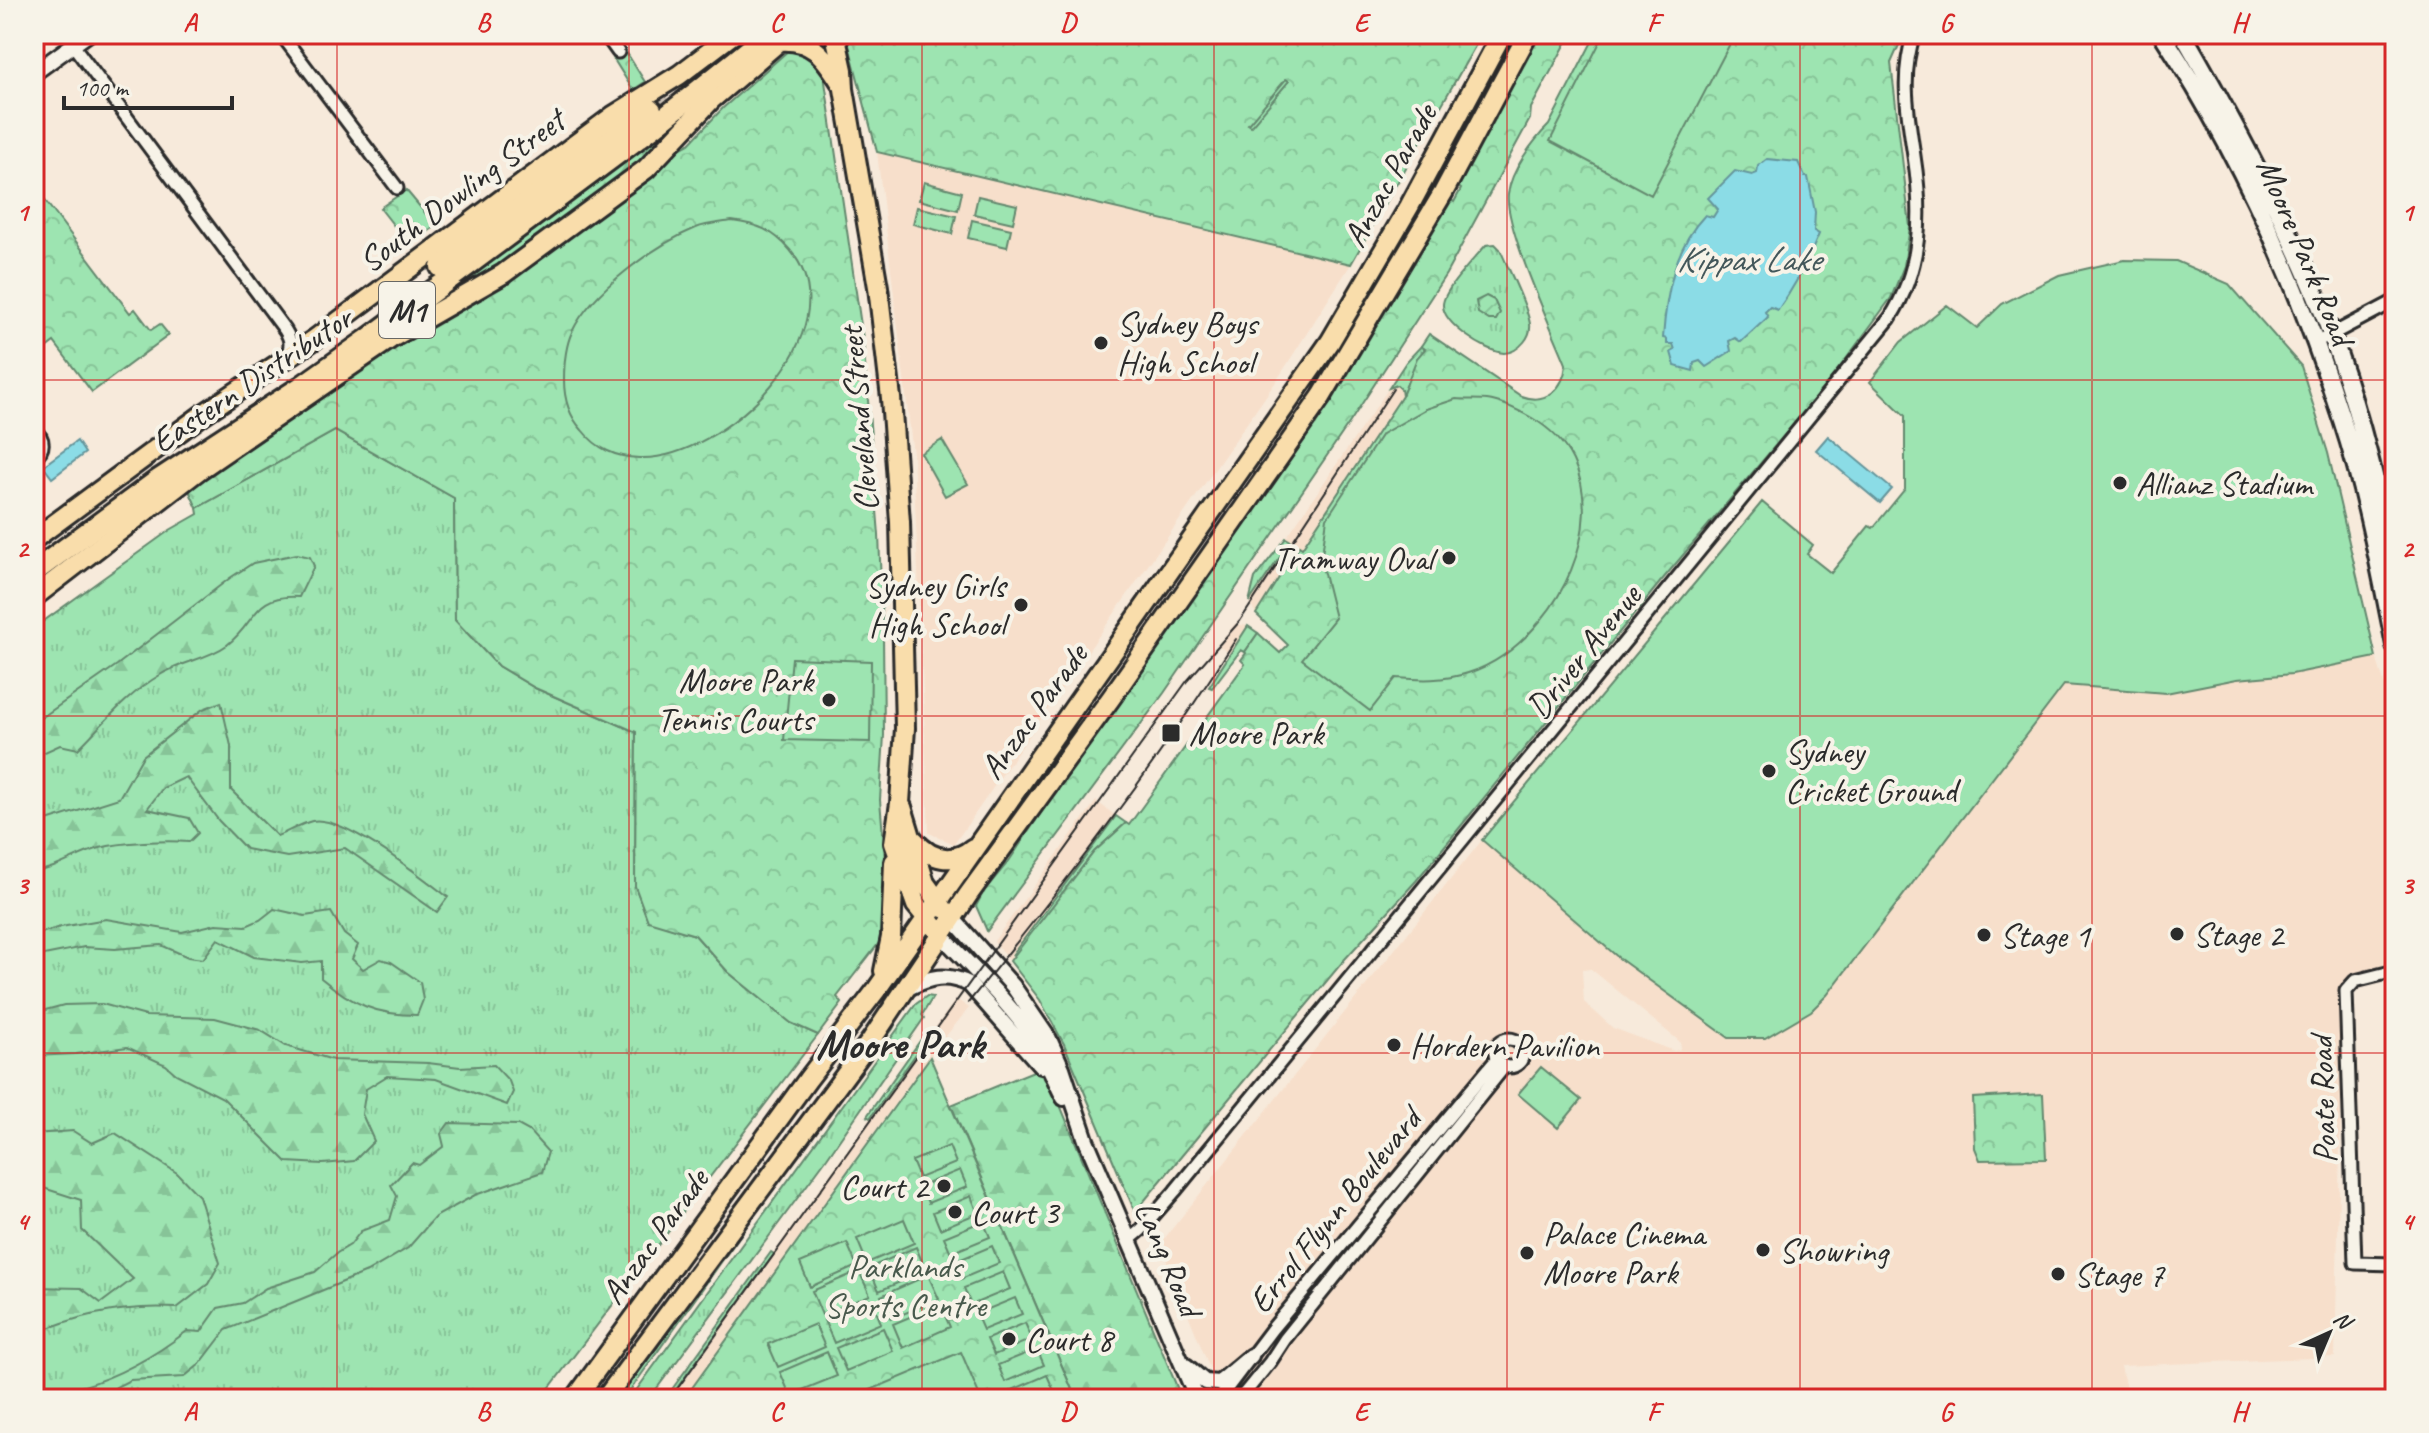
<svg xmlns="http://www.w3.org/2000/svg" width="2429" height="1433" viewBox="0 0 2429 1433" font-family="Caveat,sans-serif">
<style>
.built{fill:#f7dfcb;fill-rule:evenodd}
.grass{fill:url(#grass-tufts);stroke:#64886e;stroke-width:2}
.forest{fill:url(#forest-firs);stroke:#64886e;stroke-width:2}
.park{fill:url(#park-crowns);stroke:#64886e;stroke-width:2}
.garden{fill:url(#garden-furrows);stroke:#64886e;stroke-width:2}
.pitch{fill:#9de4b1;stroke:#64886e;stroke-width:2}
.water{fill:#8bdce6;stroke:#65959b;stroke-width:2}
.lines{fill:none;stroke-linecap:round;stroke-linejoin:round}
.motorway-tunnel{stroke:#cec4b8;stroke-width:20;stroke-dasharray:20 10;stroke-linecap:butt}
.minor-casing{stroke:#2b2b2b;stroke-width:17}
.tertiary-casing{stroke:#2b2b2b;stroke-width:20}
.secondary-casing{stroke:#2b2b2b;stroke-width:22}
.primary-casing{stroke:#2b2b2b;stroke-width:24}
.motorway-casing{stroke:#2b2b2b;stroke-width:26}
.minor{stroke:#f7f3e8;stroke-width:11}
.tertiary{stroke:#f7f3e8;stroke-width:14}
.secondary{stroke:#f7f3e8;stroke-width:16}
.primary{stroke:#f9ddab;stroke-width:18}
.motorway{stroke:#f9ddab;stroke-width:20}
.tram{stroke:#2b2b2b;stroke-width:2}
.grid{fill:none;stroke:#d62828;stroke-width:2;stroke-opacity:0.55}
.poi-dot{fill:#2b2b2b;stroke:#f7f3e8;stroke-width:3}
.labels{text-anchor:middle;stroke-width:8;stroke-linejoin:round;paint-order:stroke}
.shield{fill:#f7f3e8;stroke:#686764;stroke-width:2}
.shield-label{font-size:32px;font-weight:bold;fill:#2b2b2b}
.street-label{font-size:34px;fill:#2b2b2b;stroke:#f7f3e8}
.poi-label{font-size:34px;fill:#2b2b2b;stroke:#f7f3e8;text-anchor:start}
.park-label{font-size:34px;fill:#48594c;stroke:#f7f3e8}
.water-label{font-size:36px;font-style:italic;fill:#43575a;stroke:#f7f3e8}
.district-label{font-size:42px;font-weight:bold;fill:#2b2b2b;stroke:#f7f3e8}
.neatline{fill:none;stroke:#d62828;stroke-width:3}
.grid-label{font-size:26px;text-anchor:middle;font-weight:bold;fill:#d62828}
</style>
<defs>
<pattern id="grass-tufts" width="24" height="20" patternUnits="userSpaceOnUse" patternTransform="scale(2)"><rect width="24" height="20" fill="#9de4b1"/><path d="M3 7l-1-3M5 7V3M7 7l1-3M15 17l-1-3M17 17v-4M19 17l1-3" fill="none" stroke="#87c498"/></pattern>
<pattern id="forest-firs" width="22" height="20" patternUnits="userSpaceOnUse" patternTransform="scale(2)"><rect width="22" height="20" fill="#9de4b1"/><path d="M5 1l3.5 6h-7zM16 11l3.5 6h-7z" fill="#87c498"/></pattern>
<pattern id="park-crowns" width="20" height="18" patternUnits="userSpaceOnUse" patternTransform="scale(2)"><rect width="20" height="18" fill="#9de4b1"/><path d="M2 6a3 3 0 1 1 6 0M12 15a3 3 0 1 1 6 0" fill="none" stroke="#87c498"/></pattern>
<pattern id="garden-furrows" width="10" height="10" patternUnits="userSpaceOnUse" patternTransform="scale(2)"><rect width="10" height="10" fill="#9de4b1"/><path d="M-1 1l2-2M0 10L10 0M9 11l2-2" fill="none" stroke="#87c498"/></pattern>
</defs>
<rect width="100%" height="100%" fill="#f7eadb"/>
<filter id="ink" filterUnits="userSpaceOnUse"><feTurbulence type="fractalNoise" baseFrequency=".0125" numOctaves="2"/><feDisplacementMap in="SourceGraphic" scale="16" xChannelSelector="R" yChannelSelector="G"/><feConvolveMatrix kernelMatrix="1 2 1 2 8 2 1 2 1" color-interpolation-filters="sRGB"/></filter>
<g filter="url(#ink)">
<path class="built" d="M877 152 1351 264 1277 380 954 844 929 833 913 454Z
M1396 385 1401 388 1402 396 1302 548 1298 547 1256 614 1249 602 1290 541 1286 538 1389 388Z
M1235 624 1248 626 1230 654 1218 645Z
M2376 657 2395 717V962L2344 982 2335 1357 2121 1366 2128 1399H1222L1160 1244 1482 840 1620 959 1729 1038 1827 995 2064 685 2086 687 2237 679 2292 674ZM1591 969 1679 1041 1681 1046 1679 1050 1674 1051 1613 1028 1584 1002 1582 970Z
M1096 801 1116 816 1012 954 1014 956 1010 961 994 941Z
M956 999 969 1008 931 1054 684 1399H669Z"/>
<path class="grass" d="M1495 244 1500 249C1508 269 1527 304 1530 324 1531 331 1528 337 1524 342 1519 348 1512 353 1504 353 1486 352 1443 324 1443 305 1443 290 1476 257 1486 245Z
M1421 346 1425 349 1418 358 1402 396 1401 389 1397 385 1389 388 1406 362Z
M335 431 454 498 455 620 498 666 535 688 636 732 635 886 648 920 695 935 728 972 791 1023 818 1035 541 1399H34V628L170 530 198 514 197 508Z
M1286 538 1291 541 1249 602 1255 578Z
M1248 626 1258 633 1245 652 1241 650 1212 688 1209 687Z
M1116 816 1126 823 1094 852 1018 952 1012 955Z
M927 996 933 997 922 1015 924 1018 827 1158 649 1399H630L889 1041 916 1004Z
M894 1021 896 1023 893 1029 810 1137 624 1399H614Z
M922 1038 926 1040 870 1118 867 1116Z
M771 1252 774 1254 669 1399H665Z"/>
<path class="forest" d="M669 124 674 129C599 201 506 265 415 315Z
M297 554 310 557 314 566 299 597C252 594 257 622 227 645 208 659 180 662 160 675 129 693 103 724 78 749L60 745 34 757V723L117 665 230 578 253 563Z
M221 702 231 746V790L277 836C288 832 300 824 312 821 343 814 423 878 448 897L437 912 345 848 287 857 246 849 219 821 186 777 163 788 147 809 189 818 198 833 189 842C167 840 121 842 100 848 77 854 58 869 34 872V825L119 798 143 756 203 709Z
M274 909 305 916 331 912 344 934 358 945 352 959 363 969 381 959 391 962 420 982 423 1000 417 1015C376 1015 352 1004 321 978V961L302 963 254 957 218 939 203 959 188 957 161 945 115 949 84 947 34 957V935L61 927 106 919 182 932 216 924 246 926 260 920Z
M102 1004 146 1016 215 1018 260 1030 286 1046 333 1060 428 1063 460 1067 494 1065 509 1081 513 1092 507 1105 436 1079 387 1076 366 1089 362 1114 374 1141 354 1161 323 1164 287 1162 223 1098 176 1074 166 1065 127 1047 76 1054 34 1056V1013L64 1005Z
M1036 1070 1053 1088 1182 1399H1076L951 1105Z
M449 1123 518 1125 529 1131 548 1152 542 1172 475 1195 435 1217 408 1248 367 1272 226 1330 200 1364 184 1377 130 1380 116 1387 104 1399H85L79 1395 81 1387C119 1376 156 1355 187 1331L201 1332 218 1308 243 1303 266 1288 315 1272 337 1253 350 1245 361 1231 390 1220 397 1196 391 1185 412 1163 419 1165 444 1146 441 1134Z
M73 1131 92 1143 115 1133 177 1173 199 1196 220 1263 208 1284 177 1308C128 1305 79 1314 34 1334V1287L81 1288 101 1303 133 1279 82 1230 81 1200 34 1185V1134Z"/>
<path class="park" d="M846 34H1482L1351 264 877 152Z
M1538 34H1571L1531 108 1530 119 1446 274 1350 422 1164 693 987 931 976 906 984 891 1009 861 1062 781 1333 398 1449 199 1454 202 1461 189 1457 186Z
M1596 34H1904L1891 63 1910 227 1904 266 1891 298 1829 382 1662 580 1416 881 1345 959 1135 1212 1064 1044 1040 1000 1010 961 1094 852 1126 823 1129 825 1245 664 1241 660 1246 653 1245 652 1258 633 1280 653 1288 645 1256 614 1299 546 1302 548 1402 396 1417 358 1425 349 1421 346 1429 334 1521 396C1546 405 1564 389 1566 364 1552 329 1504 226 1508 194 1511 170 1533 141 1549 125Z
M790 49 805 50 823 68 863 339 879 535 883 635 884 735 880 800 886 871 903 912 837 997 842 1003 818 1035 791 1023 728 972 695 935 648 921 635 886 636 732 535 688 498 666 455 620 454 498 335 431 197 508 188 488 415 332 486 297 607 207 672 153 689 144 723 108Z
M625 50 645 82 633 90 613 58Z
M34 186 130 313 135 309 151 330 160 324 169 335 92 392 54 342 38 354 34 349Z
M406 190 436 226 409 245 380 208Z
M930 1057 1076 1399H684Z
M2043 1094 2046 1159 1980 1160 1975 1148 1973 1098Z"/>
<path class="garden" d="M1486 296 1494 300 1500 313 1496 320H1489L1478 313 1476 301Z"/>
<path class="pitch" d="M1604 34H1735L1651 195 1550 141Z
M1286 79 1289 81 1251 126 1248 124Z
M924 182 962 192 958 210 919 200Z
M978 196 1017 205 1013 223 974 214Z
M917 207 956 216 952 234 913 224Z
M972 220 1011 229 1007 247 968 238Z
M732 221C757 224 773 230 790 250 858 330 722 462 639 458 615 457 597 449 582 430 569 416 564 399 564 380 564 364 565 347 572 332 591 291 655 245 696 228 707 223 720 223 732 221Z
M2124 260 2176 261 2229 284 2301 366 2328 453 2376 657 2292 674 2237 679 2166 693 2064 685 1827 995 1811 1011 1765 1038H1729L1620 959 1482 840 1762 502 1813 545 1807 554 1831 573 1869 526 1873 528 1905 489V416L1870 382 1901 342 1947 305 1977 328 2002 304 2059 275Z
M1456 399C1466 400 1477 399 1487 400 1503 402 1518 410 1532 418 1609 462 1590 562 1541 620 1522 643 1497 664 1468 673 1443 681 1421 680 1396 678L1370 711 1302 659 1335 618 1321 562 1327 518 1382 434 1426 409Z
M942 440 968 484 945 496 921 453Z
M792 658 871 661 870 742 784 740Z
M1541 1067 1581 1100 1558 1128 1518 1094Z
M949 1146 956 1163 919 1178 912 1161Z
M960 1170 967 1187 928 1203 921 1186Z
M971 1196 978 1213 940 1229 933 1212Z
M904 1219 914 1243 867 1263 857 1239Z
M983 1221 990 1237 951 1253 944 1237Z
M847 1243 857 1266 810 1287 800 1263Z
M992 1246 999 1263 961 1279 954 1262Z
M916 1247 926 1271 879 1291 869 1268Z
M859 1271 870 1295 822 1315 812 1291Z
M1003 1272 1010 1289 971 1305 964 1288Z
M928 1275 939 1299 891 1319 881 1296Z
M1015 1298 1022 1314 983 1330 976 1314Z
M871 1299 881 1323 834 1343 824 1320Z
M940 1304 950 1327 903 1348 893 1324Z
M1025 1323 1032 1339 994 1355 987 1339Z
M815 1324 825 1347 778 1367 768 1344Z
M883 1328 893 1351 846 1371 836 1348Z
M1037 1349 1044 1365 1005 1382 998 1365Z
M827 1352 837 1376 790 1395 780 1372Z
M961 1352 981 1399H849Z
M1047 1375 1055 1393 1043 1399H1014L1010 1391Z"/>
<path class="water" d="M1767 159 1798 162 1805 177H1808L1815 212 1814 231 1819 234C1808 261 1795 286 1778 310L1770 307 1765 312 1768 317 1741 342 1735 338 1729 341 1731 351 1706 367 1700 361 1694 363 1693 371 1675 366 1671 352 1675 350 1673 344H1667V339L1663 338C1666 295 1674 247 1705 215L1713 217 1718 209 1708 198 1735 171 1752 175 1757 173 1758 166Z
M1828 436 1892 489 1880 503 1816 450Z
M77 441 85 453 52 478 43 466Z"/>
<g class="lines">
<path class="motorway-tunnel" d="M651 110 748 34"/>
<defs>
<path id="minor" d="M281 34 397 188
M605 34 618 52
M73 45 285 330C292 341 291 347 286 358
M2325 338 2395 301
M34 431C45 438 45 450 34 457
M2395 971 2355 981 2346 991 2355 1263 2395 1264
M1495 1053a14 14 0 1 1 28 0a14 14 0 1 1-28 0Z
M1129 1240 1141 1230 1175 1191 1890 318C1922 268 1923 214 1914 156 1908 114 1900 76 1914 34
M1219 1399 1272 1329 1496 1060
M1240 1399 1270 1362 1285 1339 1504 1067"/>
<path id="tertiary" d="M34 73 88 34
M953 919 1013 986 1049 1039 1062 1068 1086 1140 1197 1399
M942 936C974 970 1009 1002 1035 1041 1047 1059 1054 1079 1064 1098
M908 988C930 977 946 973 969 984L1041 1066
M1186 1366 1205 1382 1219 1383 1251 1356"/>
<path id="secondary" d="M2162 34C2239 152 2299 285 2342 420 2366 493 2380 570 2395 645
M2183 34C2241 135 2298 240 2337 350 2362 421 2379 494 2395 567"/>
<path id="primary" d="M835 34 843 70 844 89 878 287 891 398 900 522 905 728 900 803 894 843 916 905 934 927
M779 41C812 38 825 57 841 83
M34 539 202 415 315 339 613 116 679 75 733 34
M34 597 199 470 390 339 503 274 646 169 711 100 788 34
M902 807 925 883 943 908
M914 840C931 860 952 865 973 848
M884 971 891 937 894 862
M575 1399 808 1079 877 989 1330 342 1409 207 1502 34
M605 1399 872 1039 968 895 1111 698 1322 396 1443 193 1528 34"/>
<path id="motorway" d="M441 267 651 110
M34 572 157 481 301 387 366 341 653 127 769 34"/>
</defs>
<use href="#minor" class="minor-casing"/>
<use href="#tertiary" class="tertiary-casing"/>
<use href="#secondary" class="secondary-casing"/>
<use href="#primary" class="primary-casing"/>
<use href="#motorway" class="motorway-casing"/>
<use href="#minor" class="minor"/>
<use href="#tertiary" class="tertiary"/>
<use href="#secondary" class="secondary"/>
<use href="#primary" class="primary"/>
<use href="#motorway" class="motorway"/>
<path class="tram" d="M968 1003C1063 886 1156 766 1236 639
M670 1399 1187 681 1240 621 1393 389"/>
</g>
</g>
<path class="grid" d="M337 34V1399M629 34V1399M922 34V1399M1214 34V1399M1507 34V1399M1800 34V1399M2092 34V1399M34 380H2395M34 716H2395M34 1053H2395"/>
<g class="poi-dot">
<circle cx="1101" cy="343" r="8"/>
<circle cx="2120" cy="483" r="8"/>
<circle cx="1449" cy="558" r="8"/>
<circle cx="1021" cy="605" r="8"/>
<circle cx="829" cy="700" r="8"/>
<rect x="1161" y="723" width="20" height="20" rx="4"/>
<circle cx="1769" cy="771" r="8"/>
<circle cx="2177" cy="934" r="8"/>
<circle cx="1984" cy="935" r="8"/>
<circle cx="1394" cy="1045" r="8"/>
<circle cx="944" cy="1186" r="8"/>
<circle cx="955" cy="1212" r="8"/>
<circle cx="1763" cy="1250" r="8"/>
<circle cx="1527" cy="1253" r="8"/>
<circle cx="2058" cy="1274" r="8"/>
<circle cx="1009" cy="1339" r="8"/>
</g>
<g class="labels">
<rect class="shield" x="379" y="282" width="56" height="56" rx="6"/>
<g class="shield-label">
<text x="407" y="321">M1</text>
</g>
<g class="street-label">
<text transform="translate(1389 175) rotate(-61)" y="12">Anzac Parade</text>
<text transform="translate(461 190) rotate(-37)" y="12">South Dowling Street</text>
<text transform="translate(2306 251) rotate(67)" y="12">Moore Park Road</text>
<text transform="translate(251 379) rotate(-34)" y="12">Eastern Distributor</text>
<text transform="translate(858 419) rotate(-95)" y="12">Cleveland Street</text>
<text transform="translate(1583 651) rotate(-51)" y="12">Driver Avenue</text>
<text transform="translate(1033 711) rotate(-54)" y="12">Anzac Parade</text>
<text transform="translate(2322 1100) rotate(-92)" y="12">Poate Road</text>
<text transform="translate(1334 1210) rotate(-51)" y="12">Errol Flynn Boulevard</text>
<text transform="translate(654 1236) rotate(-54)" y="12">Anzac Parade</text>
<text transform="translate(1169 1258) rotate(67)" y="12">Lang Road</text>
</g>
<g class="poi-label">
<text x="1117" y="335">Sydney Boys<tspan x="1117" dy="39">High School</tspan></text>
<text x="2136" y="495">Allianz Stadium</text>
<text x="1433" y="570" text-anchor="end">Tramway Oval</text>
<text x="1005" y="597" text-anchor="end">Sydney Girls<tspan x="1005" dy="39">High School</tspan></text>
<text x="813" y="692" text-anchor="end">Moore Park<tspan x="813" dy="39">Tennis Courts</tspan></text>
<text x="1189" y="745">Moore Park</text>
<text x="1785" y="763">Sydney<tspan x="1785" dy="39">Cricket Ground</tspan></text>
<text x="2193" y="946">Stage 2</text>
<text x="2000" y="947">Stage 1</text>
<text x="1410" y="1057">Hordern Pavilion</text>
<text x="928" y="1198" text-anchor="end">Court 2</text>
<text x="971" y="1224">Court 3</text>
<text x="1543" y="1245">Palace Cinema<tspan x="1543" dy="39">Moore Park</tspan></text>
<text x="1779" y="1262">Showring</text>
<text x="2074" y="1286">Stage 7</text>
<text x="1025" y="1351">Court 8</text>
</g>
<g class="park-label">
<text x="905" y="1278">Parklands<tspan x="905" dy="39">Sports Centre</tspan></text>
</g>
<g class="water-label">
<text x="1748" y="271">Kippax Lake</text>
</g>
<g class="district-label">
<text x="900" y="1058">Moore Park</text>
</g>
</g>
<rect width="2429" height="1433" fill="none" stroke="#f7f3e8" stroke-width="88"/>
<g transform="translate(2329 1333) rotate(44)" stroke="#f7f3e8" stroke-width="6" paint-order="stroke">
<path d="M0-6L14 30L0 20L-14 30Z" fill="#2b2b2b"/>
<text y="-12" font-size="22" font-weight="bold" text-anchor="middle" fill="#2b2b2b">N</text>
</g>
<path d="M64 96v12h168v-12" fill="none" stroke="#2b2b2b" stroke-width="4"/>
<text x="76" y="96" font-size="24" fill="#2b2b2b" stroke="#f7f3e8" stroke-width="6" paint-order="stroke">100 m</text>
<rect x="44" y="44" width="2341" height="1345" class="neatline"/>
<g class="grid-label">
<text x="190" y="31">A</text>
<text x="483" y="31">B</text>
<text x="776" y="31">C</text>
<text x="1068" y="31">D</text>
<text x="1361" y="31">E</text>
<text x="1653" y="31">F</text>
<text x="1946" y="31">G</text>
<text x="2239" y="31">H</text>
<text x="22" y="221">1</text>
<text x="2407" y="221">1</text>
<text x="22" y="557">2</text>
<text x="2407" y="557">2</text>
<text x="22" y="894">3</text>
<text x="2407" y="894">3</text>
<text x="22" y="1230">4</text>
<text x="2407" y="1230">4</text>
<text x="190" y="1420">A</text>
<text x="483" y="1420">B</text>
<text x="776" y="1420">C</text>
<text x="1068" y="1420">D</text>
<text x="1361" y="1420">E</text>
<text x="1653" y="1420">F</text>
<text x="1946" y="1420">G</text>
<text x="2239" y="1420">H</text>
</g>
</svg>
